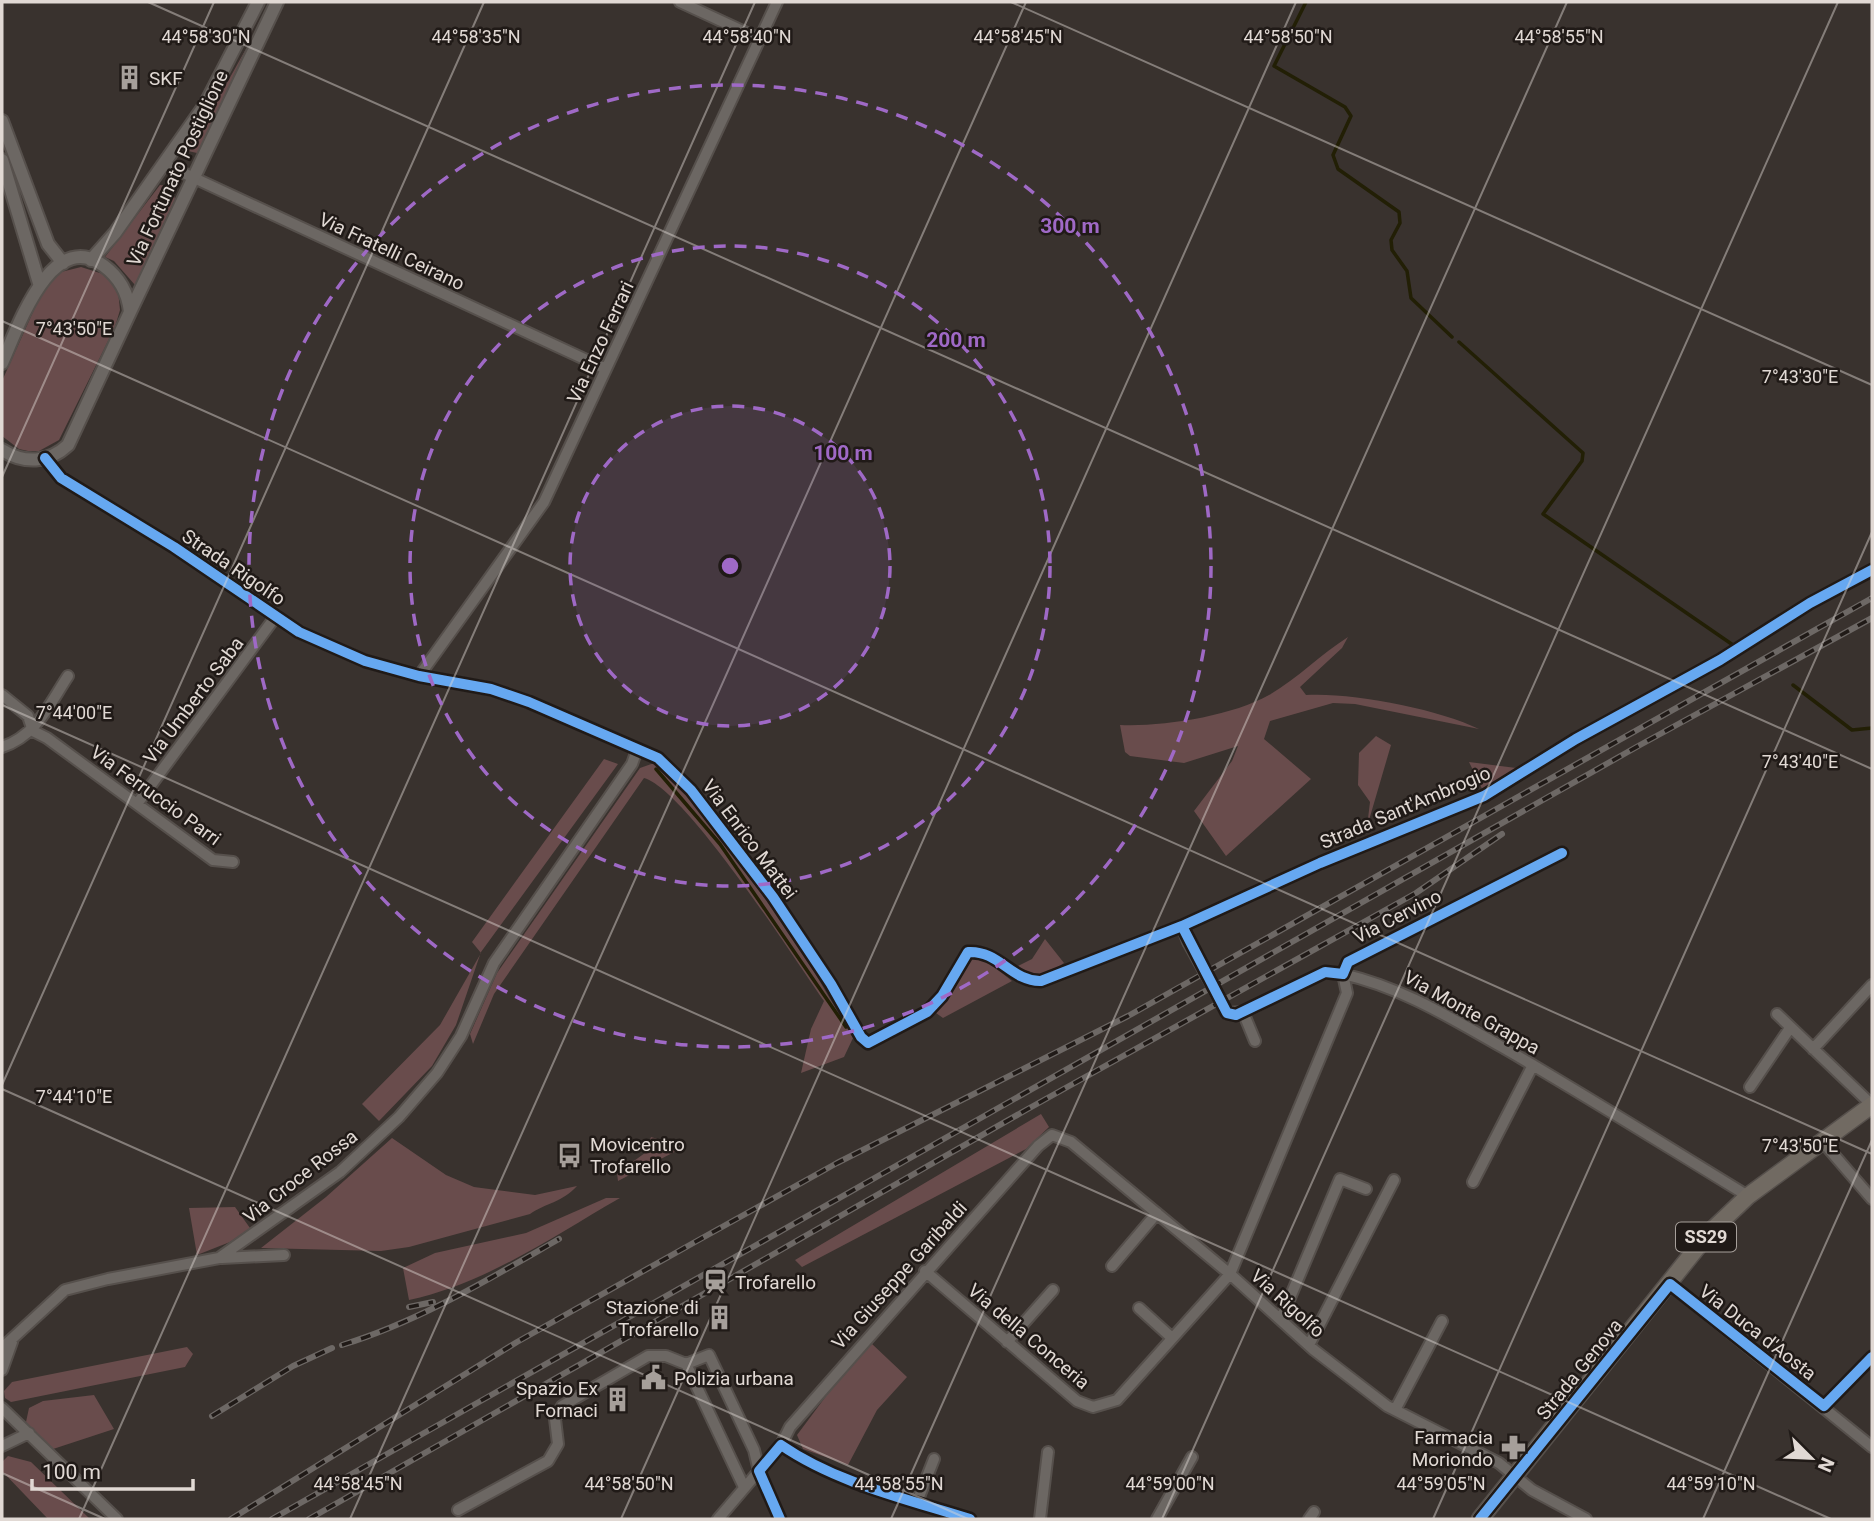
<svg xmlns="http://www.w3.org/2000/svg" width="1874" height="1521" viewBox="0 0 1874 1521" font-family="Roboto,sans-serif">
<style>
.green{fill:#694c4c}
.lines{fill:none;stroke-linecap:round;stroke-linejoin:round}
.stream{stroke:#221f05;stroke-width:3.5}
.minor-casing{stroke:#56504c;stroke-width:14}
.tertiary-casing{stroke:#56504c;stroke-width:16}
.primary-casing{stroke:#56504c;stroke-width:19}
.minor{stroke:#6c6763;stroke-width:10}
.tertiary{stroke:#6c6763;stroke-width:12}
.primary{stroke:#716a62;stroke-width:16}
.rail-casing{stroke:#6d6865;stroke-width:6}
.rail{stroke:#201a17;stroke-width:3.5;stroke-dasharray:10;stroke-linecap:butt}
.minor-bridge-casing{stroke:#56504c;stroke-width:14;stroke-linecap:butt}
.minor-bridge{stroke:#6c6763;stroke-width:10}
.cycleway-casing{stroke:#201a17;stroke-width:15}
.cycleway{stroke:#66a8f1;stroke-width:10}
.ticks{fill:none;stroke:#e1d9d4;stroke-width:2;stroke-opacity:0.45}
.ring{fill:none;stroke:#9f69c6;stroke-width:3.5;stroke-dasharray:12 9}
.labels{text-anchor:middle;stroke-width:5;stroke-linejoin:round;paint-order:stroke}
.shield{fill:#201a17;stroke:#a7a09b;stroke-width:2}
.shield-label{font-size:18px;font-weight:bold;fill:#e1d9d4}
.poi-label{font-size:19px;fill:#e1d9d4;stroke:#201a17;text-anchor:start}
.street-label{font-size:19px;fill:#e1d9d4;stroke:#201a17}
.ticks-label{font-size:18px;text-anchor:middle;fill:#e1d9d4;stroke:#201a17;stroke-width:5;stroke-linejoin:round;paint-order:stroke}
.centre{fill:#9f69c6;stroke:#201a17;stroke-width:3.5}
.ring-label{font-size:21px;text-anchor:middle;font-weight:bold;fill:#9f69c6;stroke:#201a17;stroke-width:5;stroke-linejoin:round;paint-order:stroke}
</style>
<rect width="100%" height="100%" fill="#39322e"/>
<path class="green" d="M247 47 200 149 197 153 188 151 185 147 223 90Z
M160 185 171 186 175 199 135 285 114 261 105 257Z
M81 267 103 274 118 290 120 310 115 327 59 440 39 451H28L19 449 2 436V381L46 283 61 272Z
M1348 637 1342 648 1300 687 1306 695C1350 692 1439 709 1479 729L1355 704 1333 703 1270 721 1264 739 1311 779 1226 856 1194 811 1232 761 1238 746 1184 763 1130 756 1125 752 1120 725C1162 727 1232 716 1269 695 1297 679 1321 654 1348 637Z
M1376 736 1391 745 1367 827 1370 802 1358 785 1359 753Z
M604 759 618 764 481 952 456 1025 432 1066 379 1121 362 1104 440 1025 481 953 472 942Z
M657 762 685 788 798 944 853 1038 844 1057 801 1073 811 1029 824 1001C794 958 685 789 644 778L494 994 473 1044 470 1034 497 973 640 768Z
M1469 762 1524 769 1484 793Z
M1045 939 1064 963C1044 976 1036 980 1014 968L1032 959Z
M971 958 987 961 1012 981 943 1018 936 1013 956 974Z
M1041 1114 1049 1127 1026 1149 802 1267 795 1260Z
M651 1137 684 1147 618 1181 617 1173 645 1153Z
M392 1138 446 1175 474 1187 535 1195 577 1186C563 1202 546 1203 530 1214L409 1247 381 1251 261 1248 326 1197Z
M606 1198H620C552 1237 487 1283 409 1300L403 1268 435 1253 526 1233Z
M235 1207 250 1228 230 1242 197 1255 189 1208Z
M871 1343 907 1377 877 1410 848 1465 803 1449 797 1435 841 1376Z
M187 1347 193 1354 185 1367 11 1402 5 1398 4 1391 12 1382Z
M94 1395 114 1429 50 1450 26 1422 29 1408 43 1401Z
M8 1456 31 1462 90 1519H48L2 1471V1462Z"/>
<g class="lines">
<path class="stream" d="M1306 2 1274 66 1345 107 1351 116 1333 155 1338 169 1399 212 1400 223 1391 240 1392 250 1407 271 1411 298 1452 337
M1459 342 1583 453 1582 461 1543 514 1733 645
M1793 685 1852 730 1872 728
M656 769 720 844 846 1027"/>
<defs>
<path id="minor" d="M680 2 760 39
M164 164 606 369
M45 458 61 478 174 547 299 632 365 661 419 676 491 689 529 702 658 758 691 790 773 897 831 984 861 1037 868 1043 927 1012 942 996 968 952C999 950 1012 982 1041 981L1182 926 1188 942
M419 676 544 502 777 2
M2 695 28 716 33 731 47 738 213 860 233 862
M2 747C36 736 49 705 68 676
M137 804 276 616
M1243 1012 1255 1041
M1227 1013 1243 1012 1325 972 1343 974 1348 962 1562 853
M1777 1014 1872 1105
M1813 1049 1872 985
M1750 1087 1790 1028
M1822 1141 1872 1199
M1473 1182 1533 1065
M222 1258 284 1255
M1112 1266 1157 1213
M925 1271 1077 1401 1093 1407 1117 1400 1230 1274 1347 993 1343 974C1403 988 1449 1017 1502 1047 1585 1095 1666 1146 1748 1196
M1670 1284 1872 1447
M1139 1308 1172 1338
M1281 1319 1340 1179 1366 1189
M1007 1342 1053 1290
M1309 1345 1394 1180
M2 1348 65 1290 108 1279 219 1258 340 1172 399 1117 437 1073 461 1036 494 963 632 764 637 750
M2 1370 12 1342
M1824 1406 1872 1357
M2 1408 117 1519
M1395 1410 1442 1321
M781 1445C836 1483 907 1499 970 1519
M2 1446 29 1433
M744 1487 686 1364 709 1355 754 1450 759 1471 780 1519
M917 1502 934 1459
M458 1510 548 1461 558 1444 555 1419 562 1406 648 1356H666L686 1364
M718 1519 781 1445 790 1427 1038 1146 1052 1135 1071 1142 1230 1274 1314 1350 1387 1406 1499 1463 1532 1490 1586 1519
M1040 1519 1048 1452
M1157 1519 1192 1457
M1309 1519 1314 1512"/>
<path id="tertiary" d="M2 121 48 244 63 263
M2 160 39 283
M91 260 115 233 205 105 258 2
M130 312 277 2
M2 363C17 330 51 226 104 266 120 278 128 293 130 312L68 445C49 463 24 464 2 450"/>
<path id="primary" d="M1480 1519 1708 1234 1748 1196 1872 1105"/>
</defs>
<use href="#minor" class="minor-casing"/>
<use href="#tertiary" class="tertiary-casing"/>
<use href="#primary" class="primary-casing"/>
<use href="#minor" class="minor"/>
<use href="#tertiary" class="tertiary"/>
<use href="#primary" class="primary"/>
<defs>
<path id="rail" d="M409 1307 433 1302
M342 1345C420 1321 489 1279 559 1239
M212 1416 293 1366 332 1348
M231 1519 517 1342 695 1242 837 1163 1128 1016 1872 598
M272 1519 1640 745 1872 618
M309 1519 1026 1110 1416 893 1502 834"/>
</defs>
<use href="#rail" class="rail-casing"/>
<use href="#rail" class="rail"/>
<defs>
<path id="minor-bridge" d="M1188 942 1227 1013"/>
</defs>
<use href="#minor-bridge" class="minor-bridge-casing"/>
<use href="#minor-bridge" class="minor-bridge"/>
<defs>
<path id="cycleway" d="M45 458 61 478 174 547 299 632 365 661 419 676 491 689 529 702 658 758 691 790 773 897 831 984 861 1037 868 1043 927 1012 942 996 968 952C999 950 1012 982 1041 981L1182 926 1320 863 1484 796 1576 739 1720 660 1810 603 1872 570
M1182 926 1227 1013 1236 1015 1325 972 1343 974 1348 962 1562 853
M780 1519 759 1471 781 1445C836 1483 907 1499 970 1519
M1480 1519 1670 1284 1824 1406 1872 1357"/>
</defs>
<use href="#cycleway" class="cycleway-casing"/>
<use href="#cycleway" class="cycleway"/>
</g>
<path class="ticks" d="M148 2 1872 769M1011 2 1872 385M2 321 1872 1154M2 477 214 2M2 705 1831 1519M2 1085 484 2M2 1089 968 1519M2 1473 105 1519M79 1519 755 2M350 1519 1026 2M621 1519 1296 2M891 1519 1567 2M1162 1519 1838 2M1433 1519 1872 532M1703 1519 1872 1140"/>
<circle cx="730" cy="566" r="160" fill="#9f69c6" fill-opacity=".12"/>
<g class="ring">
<circle cx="730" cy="566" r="160"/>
<circle cx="730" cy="566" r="320"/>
<circle cx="730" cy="566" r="481"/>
</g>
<defs>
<symbol id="building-bare" viewBox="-9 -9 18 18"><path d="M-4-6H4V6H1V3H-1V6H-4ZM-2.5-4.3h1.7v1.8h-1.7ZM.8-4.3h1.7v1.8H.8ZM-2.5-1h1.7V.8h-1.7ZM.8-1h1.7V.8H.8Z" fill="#a69f9a" stroke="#201a17" stroke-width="2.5" paint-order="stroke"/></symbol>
<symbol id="bus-bare" viewBox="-9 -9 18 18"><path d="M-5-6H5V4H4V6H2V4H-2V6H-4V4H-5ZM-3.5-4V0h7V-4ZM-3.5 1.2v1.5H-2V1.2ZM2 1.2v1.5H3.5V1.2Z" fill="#a69f9a" stroke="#201a17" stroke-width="2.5" paint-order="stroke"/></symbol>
<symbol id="station-bare" viewBox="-9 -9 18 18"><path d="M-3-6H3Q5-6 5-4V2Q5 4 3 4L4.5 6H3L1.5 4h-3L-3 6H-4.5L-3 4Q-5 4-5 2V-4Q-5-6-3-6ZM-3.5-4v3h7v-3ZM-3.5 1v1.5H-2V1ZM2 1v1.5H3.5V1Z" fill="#a69f9a" stroke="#201a17" stroke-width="2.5" paint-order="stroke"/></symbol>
<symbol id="civic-bare" viewBox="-9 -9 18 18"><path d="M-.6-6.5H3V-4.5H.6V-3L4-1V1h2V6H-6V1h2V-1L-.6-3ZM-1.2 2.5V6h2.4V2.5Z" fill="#a69f9a" stroke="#201a17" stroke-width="2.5" paint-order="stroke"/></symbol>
<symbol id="pharmacy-bare" viewBox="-9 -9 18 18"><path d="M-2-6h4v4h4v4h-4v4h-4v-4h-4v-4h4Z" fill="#a69f9a" stroke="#201a17" stroke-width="2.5" paint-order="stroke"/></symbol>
</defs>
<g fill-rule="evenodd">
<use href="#building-bare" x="112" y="60" width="35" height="35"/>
<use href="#bus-bare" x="552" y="1138" width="35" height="35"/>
<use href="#station-bare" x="698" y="1264" width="35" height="35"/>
<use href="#building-bare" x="702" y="1300" width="35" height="35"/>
<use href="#civic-bare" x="636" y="1360" width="35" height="35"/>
<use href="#building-bare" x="600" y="1382" width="35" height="35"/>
<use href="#pharmacy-bare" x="1496" y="1430" width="35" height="35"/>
</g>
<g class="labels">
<rect class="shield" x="1676" y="1222.5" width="60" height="29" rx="5"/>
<g class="shield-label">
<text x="1706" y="1243">SS29</text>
</g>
<g class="poi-label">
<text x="149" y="85">SKF</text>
<text x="590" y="1151">Movicentro<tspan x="590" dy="22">Trofarello</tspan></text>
<text x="735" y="1289">Trofarello</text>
<text x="699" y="1314" text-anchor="end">Stazione di<tspan x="699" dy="22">Trofarello</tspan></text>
<text x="674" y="1385">Polizia urbana</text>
<text x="598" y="1395" text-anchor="end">Spazio Ex<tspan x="598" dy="22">Fornaci</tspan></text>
<text x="1493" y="1444" text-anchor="end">Farmacia<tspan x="1493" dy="22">Moriondo</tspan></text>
</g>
<g class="street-label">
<text transform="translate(177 168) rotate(-65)" y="7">Via Fortunato Postiglione</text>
<text transform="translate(392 251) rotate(25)" y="7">Via Fratelli Ceirano</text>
<text transform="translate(600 342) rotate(-65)" y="7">Via Enzo Ferrari</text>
<text transform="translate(234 567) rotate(34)" y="7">Strada Rigolfo</text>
<text transform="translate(193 700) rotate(-53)" y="7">Via Umberto Saba</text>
<text transform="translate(156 795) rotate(36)" y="7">Via Ferruccio Parri</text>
<text transform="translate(1405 807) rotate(-23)" y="7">Strada Sant'Ambrogio</text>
<text transform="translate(750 839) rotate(53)" y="7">Via Enrico Mattei</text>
<text transform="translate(1397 916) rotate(-27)" y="7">Via Cervino</text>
<text transform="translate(1472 1012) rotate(29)" y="7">Via Monte Grappa</text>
<text transform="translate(300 1176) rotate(-38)" y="7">Via Croce Rossa</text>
<text transform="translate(899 1275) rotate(-48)" y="7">Via Giuseppe Garibaldi</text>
<text transform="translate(1288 1303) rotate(42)" y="7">Via Rigolfo</text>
<text transform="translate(1758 1332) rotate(38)" y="7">Via Duca d'Aosta</text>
<text transform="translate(1029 1336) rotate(40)" y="7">Via della Conceria</text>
<text transform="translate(1579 1369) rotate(-51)" y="7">Strada Genova</text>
</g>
</g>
<g class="ticks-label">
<text x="206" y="43">44°58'30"N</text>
<text x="476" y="43">44°58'35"N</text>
<text x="747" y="43">44°58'40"N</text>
<text x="1018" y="43">44°58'45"N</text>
<text x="1288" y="43">44°58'50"N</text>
<text x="1559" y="43">44°58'55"N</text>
<text x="74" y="335">7°43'50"E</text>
<text x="1800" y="383">7°43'30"E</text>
<text x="74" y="719">7°44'00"E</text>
<text x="1800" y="768">7°43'40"E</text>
<text x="74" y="1103">7°44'10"E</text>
<text x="1800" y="1152">7°43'50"E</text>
<text x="358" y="1490">44°58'45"N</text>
<text x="629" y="1490">44°58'50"N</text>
<text x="899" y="1490">44°58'55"N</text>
<text x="1170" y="1490">44°59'00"N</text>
<text x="1441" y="1490">44°59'05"N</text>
<text x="1711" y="1490">44°59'10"N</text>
</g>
<circle cx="730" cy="566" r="10" class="centre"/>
<g class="ring-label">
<text x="1070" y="233">300 m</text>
<text x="956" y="347">200 m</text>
<text x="843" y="460">100 m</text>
</g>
<rect width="1874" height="1521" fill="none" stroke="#e1d9d4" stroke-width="7"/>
<g transform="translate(1811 1458) rotate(114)" stroke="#201a17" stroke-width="5" paint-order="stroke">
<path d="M0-5L12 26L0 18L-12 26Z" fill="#e1d9d4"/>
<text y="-10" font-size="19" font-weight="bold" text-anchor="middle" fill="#e1d9d4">N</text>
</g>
<path d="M32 1479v10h161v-10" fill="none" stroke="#e1d9d4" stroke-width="3.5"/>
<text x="42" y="1479" font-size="21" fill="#e1d9d4" stroke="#201a17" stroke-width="5" paint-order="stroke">100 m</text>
</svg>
